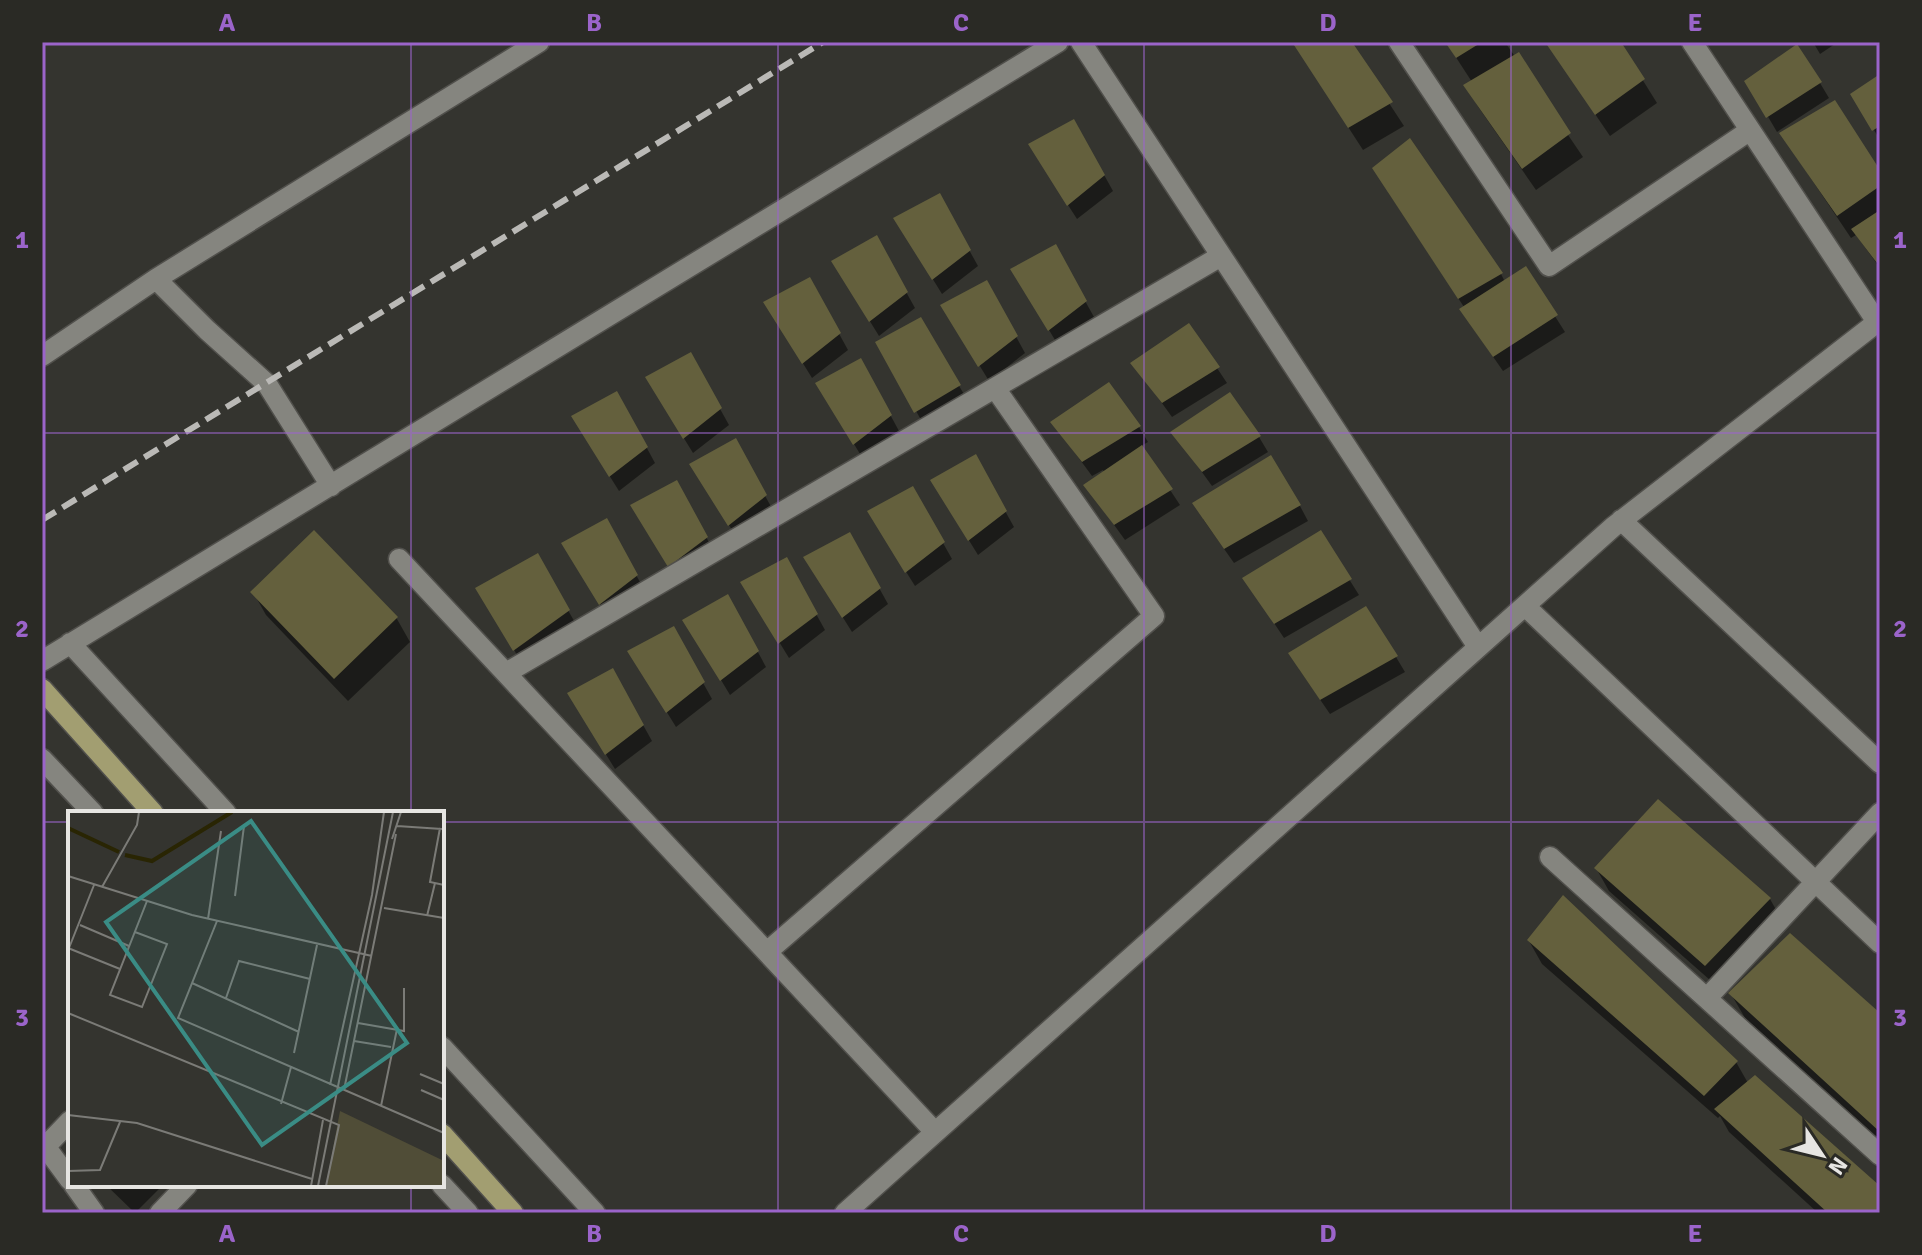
<svg xmlns="http://www.w3.org/2000/svg" width="1922" height="1255" viewBox="0 0 1922 1255" font-family="Signika,sans-serif">
<style>
.shadow{fill:#0007}
.building{fill:#64603d}
.lines{fill:none;stroke-linecap:round;stroke-linejoin:round}
.minor-casing{stroke:#51504c;stroke-width:23}
.major-casing{stroke:#51504c;stroke-width:23}
.minor{stroke:#85857f;stroke-width:20}
.major{stroke:#a29e71;stroke-width:20}
.rail{stroke:#bab9b6;stroke-width:6;stroke-dasharray:16 8;stroke-linecap:butt}
.grid{fill:none;stroke:#9b64ca;stroke-width:2;stroke-opacity:0.55}
.inset-river{fill:none;stroke:#292503;stroke-width:4}
.inset-road{fill:none;stroke:#7b7b77;stroke-width:2}
.view{fill:#3a8c85;fill-opacity:0.15;stroke:#3a8c85;stroke-width:4}
.inset-edge{fill:none;stroke:#e6e5e2;stroke-width:4}
.neatline{fill:none;stroke:#9b64ca;stroke-width:3}
.grid-label{font-size:26px;text-anchor:middle;font-weight:bold;fill:#9b64ca}
</style>
<rect width="100%" height="100%" fill="#34342f"/>
<path class="shadow" d="M1293 42H1349L1404 126 1363 150Z
M1446 42H1505L1583 157 1536 190 1479 108 1466 86 1472 82Z
M1546 42H1619L1657 103 1610 136Z
M1813 42H1838L1820 54Z
M1880 76V140L1853 95Z
M1747 81 1820 83 1829 98 1777 132Z
M1074 121 1113 191 1077 219 1039 160Z
M1781 134 1880 174V268L1856 235 1851 238Z
M1388 192 1501 274 1505 282 1525 269 1565 332 1503 371 1471 325 1464 307Z
M939 196 978 266 942 294 905 234Z
M876 238 915 308 879 336 842 276Z
M1055 247 1094 317 1058 345 1013 270Z
M809 279 848 350 812 378 775 318Z
M986 282 1025 353 989 381 943 306Z
M920 320 968 401 925 427 878 343Z
M1189 326 1227 383 1172 417 1133 363Z
M690 355 729 425 693 453 656 393Z
M861 361 899 431 863 459 818 384Z
M1109 384 1139 427 1148 442 1141 446 1180 505 1125 540 1086 486 1105 473 1103 470 1092 476 1053 423Z
M617 393 655 463 619 491 582 432Z
M1173 432 1259 437 1268 452 1212 486Z
M735 441 774 512 738 540 701 479Z
M975 457 1014 527 978 555 941 495Z
M676 483 715 553 679 581 633 506Z
M912 488 952 559 915 586 878 527Z
M1300 506 1308 521 1234 563 1203 519Z
M606 521 645 591 609 619 572 559Z
M314 533 397 619 410 642 348 701 266 615 253 592Z
M1320 533 1359 595 1284 638 1254 593Z
M849 534 888 604 852 632 815 573Z
M537 556 577 626 523 665 478 589Z
M786 560 825 630 789 658 743 583Z
M728 597 766 667 730 695 685 620Z
M673 629 712 699 676 727 639 667Z
M1396 657 1405 672 1330 714 1299 669Z
M613 671 652 741 615 769 578 709Z
M1596 868 1770 899 1783 922 1719 988 1609 891Z
M1529 941 1736 1062 1748 1083 1880 1188V1213H1818L1729 1132 1720 1116 1718 1118 1542 964Z
M1731 994 1880 1016V1144L1748 1023Z
M106 1185H163L135 1213Z"/>
<path class="building" d="M1292 42H1352L1393 102 1348 128Z
M1445 42H1482L1456 58Z
M1545 42H1621L1645 79 1595 115Z
M1797 44 1822 82 1766 118 1744 81Z
M1519 52 1571 133 1522 169 1463 85Z
M1880 74V126L1872 131 1850 94Z
M1835 100 1880 170V186L1837 216 1779 133Z
M1074 119 1105 175 1067 206 1028 144Z
M1410 138 1503 273 1458 299 1372 168Z
M940 193 971 250 932 280 893 218Z
M1880 210V267L1851 229Z
M877 235 908 292 869 322 831 261Z
M1056 244 1087 301 1048 331 1010 269Z
M1526 266 1558 315 1493 357 1459 309Z
M810 277 841 333 802 364 763 302Z
M987 280 1018 336 978 367 940 305Z
M921 317 961 385 914 413 875 342Z
M1189 323 1220 367 1162 403 1130 363Z
M691 352 722 408 683 439 645 377Z
M861 358 892 415 853 445 815 383Z
M1109 382 1141 426 1082 462 1050 422Z
M617 391 648 447 609 477 571 416Z
M1230 392 1261 436 1202 472 1170 432Z
M736 438 767 495 728 526 689 464Z
M1142 445 1173 489 1114 525 1083 485Z
M976 454 1007 511 968 541 930 480Z
M1271 455 1301 505 1224 549 1192 503Z
M677 480 708 537 668 567 630 505Z
M913 486 945 542 905 573 867 511Z
M607 518 638 575 599 605 561 543Z
M314 530 398 617 334 679 250 592Z
M1321 530 1352 579 1274 624 1242 578Z
M850 532 881 588 842 618 803 557Z
M538 553 570 610 513 651 475 588Z
M787 557 818 614 778 644 740 582Z
M728 594 759 651 720 681 682 620Z
M1366 606 1398 656 1320 700 1288 653Z
M674 626 705 682 666 713 627 651Z
M613 668 644 725 605 755 567 693Z
M1658 799 1771 898 1705 966 1594 868Z
M1563 895 1738 1061 1704 1096 1527 940Z
M1790 933 1880 1013V1132L1728 993Z
M1755 1075 1880 1186V1213H1828L1714 1109Z"/>
<g class="lines">
<defs>
<path id="minor" d="M1081 42 1478 647
M1399 42 1549 266 1749 131
M1692 42 1877 322
M156 279 207 330 267 384 331 486
M42 356 156 279 539 42
M1621 520 1880 763
M399 559 935 1132
M1525 606 1880 943
M70 643 226 813
M42 661 1058 42
M506 673 1221 256
M42 759 93 813
M1550 857 1880 1155
M767 952 1154 616 995 388
M1707 998 1880 813
M442 1047 595 1213
M42 1142 70 1180
M46 1146 70 1121
M74 1185 94 1213
M442 1185 468 1213
M160 1213 187 1185
M845 1213 1613 527 1880 320"/>
<path id="major" d="M42 689 153 813
M442 1134 513 1213"/>
</defs>
<use href="#minor" class="minor-casing"/>
<use href="#major" class="major-casing"/>
<use href="#minor" class="minor"/>
<use href="#major" class="major"/>
<path class="rail" d="M42 520 823 42"/>
</g>
<path class="grid" d="M411 42V813M778 42V1213M1144 42V1213M1511 42V1213M42 433H1880M42 822H70M442 822H1880M411 1185V1213"/>
<g transform="translate(68 811)">
<rect width="376" height="376" fill="#34342f"/>
<path d="M272 300 376 350V375H258Z" fill="#504d37"/>
<path class="inset-river" d="M0 17 51 41M57 44 84 50 164 1"/>
<path class="inset-road" d="M329 15 374 18M372 17 362 71 376 74M324 28 333 1M0 65 124 104 304 145M34 76 69 14 71 1M167 85 176 15M316 97 376 107M359 105 367 72M140 108 153 20M149 110 110 207 376 322M12 114 61 135M67 121 99 133 74 196 42 184 79 90M0 137 52 158M1 137 26 74M124 172 231 221M158 187 171 150 242 168M0 202 271 314 258 375M290 212 336 220V177M286 230 323 236M226 242 249 134M352 263 376 273M262 274 304 84 316 1M276 279 328 23M353 279 376 289M213 293 223 256M313 295 329 218M0 304 69 312 244 368M0 360 32 359 52 311M243 375 255 309M250 375 325 1"/>
<path class="view" d="M183 10 339 232 194 334 38 111Z"/>
<rect width="376" height="376" class="inset-edge"/>
</g>
<rect width="1922" height="1255" fill="none" stroke="#2a2a25" stroke-width="88"/>
<g transform="translate(1822 1155) rotate(125)" stroke="#2a2a25" stroke-width="6" paint-order="stroke">
<path d="M0-6L14 30L0 20L-14 30Z" fill="#e6e5e2"/>
<text y="-12" font-size="22" font-weight="bold" text-anchor="middle" fill="#e6e5e2">N</text>
</g>
<rect x="44" y="44" width="1834" height="1167" class="neatline"/>
<g class="grid-label">
<text x="227" y="31">A</text>
<text x="594" y="31">B</text>
<text x="961" y="31">C</text>
<text x="1328" y="31">D</text>
<text x="1695" y="31">E</text>
<text x="22" y="248">1</text>
<text x="1900" y="248">1</text>
<text x="22" y="637">2</text>
<text x="1900" y="637">2</text>
<text x="22" y="1026">3</text>
<text x="1900" y="1026">3</text>
<text x="227" y="1242">A</text>
<text x="594" y="1242">B</text>
<text x="961" y="1242">C</text>
<text x="1328" y="1242">D</text>
<text x="1695" y="1242">E</text>
</g>
</svg>
